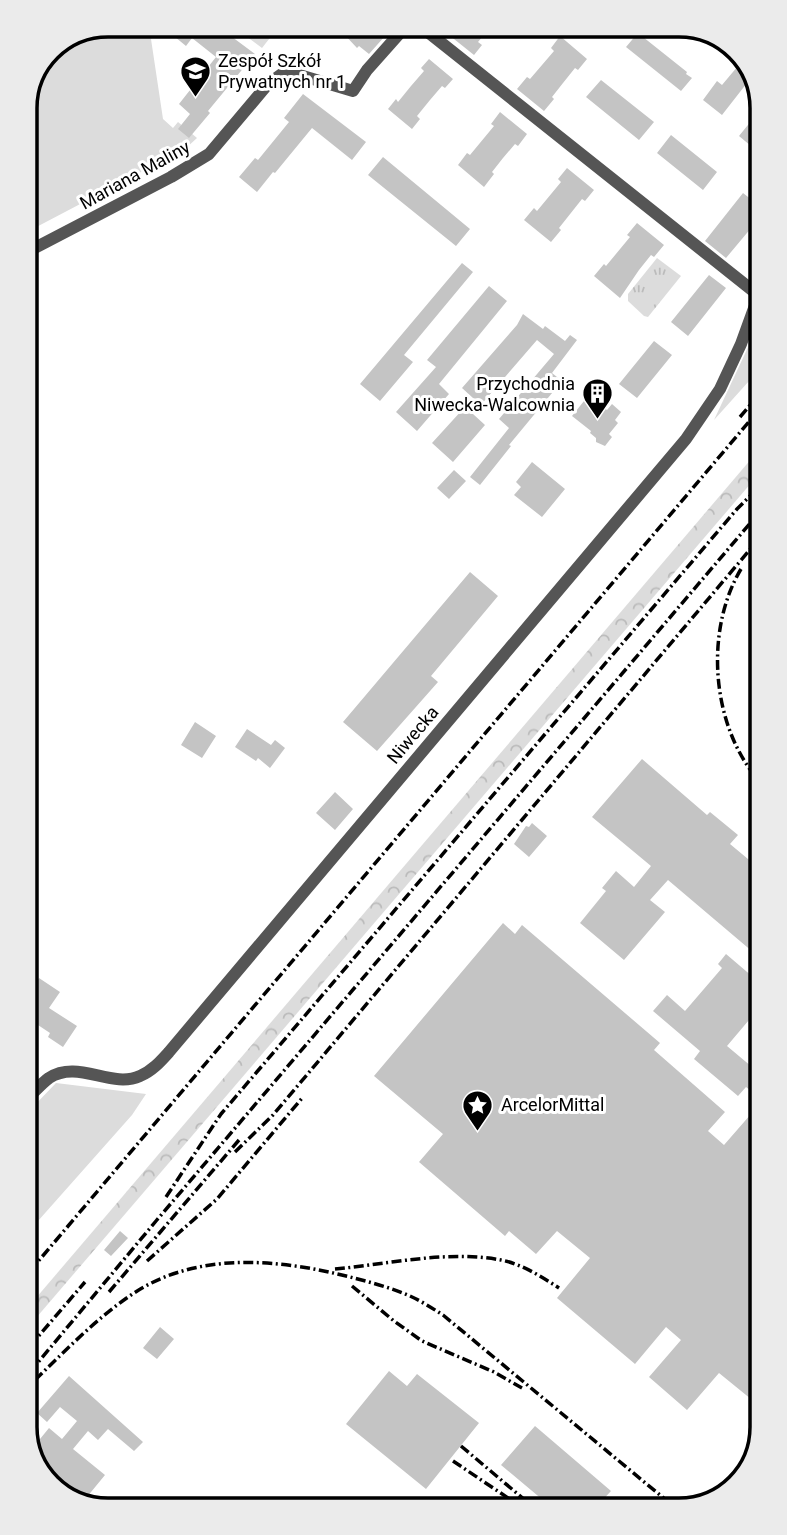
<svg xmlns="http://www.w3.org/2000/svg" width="787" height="1535" viewBox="0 0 787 1535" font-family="Roboto,sans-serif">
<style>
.green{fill:#dcdcdc}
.forest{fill:url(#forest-crowns)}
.park{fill:url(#park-tufts)}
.building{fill:#c4c4c4}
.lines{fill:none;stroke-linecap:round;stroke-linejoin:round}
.minor{stroke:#555;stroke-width:12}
.rail{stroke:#000;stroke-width:3.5;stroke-dasharray:10 3.5 2 3.5;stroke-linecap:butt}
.labels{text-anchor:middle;stroke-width:6;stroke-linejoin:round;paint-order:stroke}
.poi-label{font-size:18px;fill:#000;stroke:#fff;text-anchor:start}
.street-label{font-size:18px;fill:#000;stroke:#fff}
.rim{fill:none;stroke:#000;stroke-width:3.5}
</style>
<defs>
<pattern id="forest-crowns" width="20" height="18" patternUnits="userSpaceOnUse" patternTransform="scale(1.75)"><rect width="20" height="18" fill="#dcdcdc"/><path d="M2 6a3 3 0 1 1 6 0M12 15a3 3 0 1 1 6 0" fill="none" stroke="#bbb"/></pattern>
<pattern id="park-tufts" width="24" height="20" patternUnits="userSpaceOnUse" patternTransform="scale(1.75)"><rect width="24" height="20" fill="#dcdcdc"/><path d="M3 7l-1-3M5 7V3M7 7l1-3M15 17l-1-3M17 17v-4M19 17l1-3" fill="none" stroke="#bbb"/></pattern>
</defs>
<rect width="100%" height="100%" fill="#fff"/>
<path class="green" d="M108 25H163L151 39 163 119 173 128 178 122 197 138 185 149 25 233V103L49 49Z
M231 25H280L262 48Z
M757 328 758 371 714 420Z
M56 1083 146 1094 132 1115 30 1230 29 1111Z"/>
<path class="forest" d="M758 451V475L30 1325V1305Z"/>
<path class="park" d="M657 258 681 276 648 317 644 316 628 301V294Z"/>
<path class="building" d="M175 25H216L255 54 208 111 210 113 189 138 178 129 190 114 179 104 216 57 192 38 186 46 169 32Z
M349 25H370L385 36 369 54 359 46 357 48 343 33Z
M457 25H492L478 42 482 45 474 55 449 35Z
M637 34 642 38 643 37 687 72 686 74 692 78 681 91 626 47Z
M560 36 587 59 578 70 575 68 563 83 552 97 554 99 544 111 517 89 527 77 530 79 554 51 551 48Z
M429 59 453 79 445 88 442 86 430 100 417 116 420 119 412 129 388 109 396 99 398 102 411 86 424 71 421 68Z
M743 60 754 74 722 115 703 100 717 81 722 85Z
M601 80 654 122 639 140 586 97Z
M303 94 366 142 352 160 312 128 275 173 273 172 257 192 239 177 255 158 258 160 289 122 284 118Z
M500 112 527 134 518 146 515 144 503 158 492 172 494 174 484 187 458 165 467 153 470 155 494 126 491 124Z
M756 115 757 151 739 136Z
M671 135 717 172 703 190 657 153Z
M383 157 470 229 456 246 368 175Z
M567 168 594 190 585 201 582 199 559 228 561 230 551 242 524 220 534 208 537 211 561 182 558 179Z
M743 193 757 204V221L726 258 705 241Z
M637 223 664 245 654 257 651 255 639 270 620 298 594 276 604 264 606 266 630 237 627 235Z
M462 263 473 272 404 355 413 362 380 401 360 384Z
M709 275 726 288 688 336 671 322Z
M489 286 507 301 439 384 449 394 417 431 396 412 436 367 427 360Z
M523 314 543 329 545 326 565 341 570 335 577 340 552 373 562 381 509 445 511 446 480 485 470 477 509 428 499 419 554 354 537 340 473 414 485 425 453 462 432 443 473 398 462 388 517 325Z
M654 341 672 355 637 398 619 384Z
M588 396 607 410 612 404 621 412 615 420 618 423 609 434 612 437 605 446 596 442V438L590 433 591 431 572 416Z
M532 462 565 489 542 517 514 495 521 487 516 482Z
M454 470 466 481 449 499 437 488Z
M470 572 498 596 431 676 438 682 377 751 343 722Z
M195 722 216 736 202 758 181 745Z
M247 729 271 745 275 740 285 748 270 768 258 758 256 761 235 747Z
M642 759 707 815 710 812 738 835 730 844 760 869V958L668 880 650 900 665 912 624 960 580 923 606 891 602 888 616 871 634 887 651 866 592 817Z
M335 792 353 809 335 830 316 813Z
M532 823 547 836 529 857 514 844 526 826 529 827Z
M503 923 515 934 522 925 660 1043 654 1050 725 1112 708 1131 724 1145 751 1114 761 1122 762 1408 719 1373 687 1410 649 1377 681 1340 666 1327 635 1364 557 1298 590 1258 557 1231 536 1254 509 1231 505 1236 419 1162 443 1134 374 1076Z
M726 954 760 983 761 1017 755 1024 749 1020 727 1046 758 1072 754 1077 759 1081 751 1091 746 1087 738 1096 694 1059 700 1051 653 1011 667 995 685 1011 722 968 718 964Z
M39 978 60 992 49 1008 77 1026 63 1047 48 1037 50 1033 29 1019V994Z
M120 1231 128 1238 111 1256 104 1250Z
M160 1327 174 1339 157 1359 143 1348Z
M389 1371 407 1386 417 1374 479 1423 426 1489 346 1424Z
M69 1376 143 1442 134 1451 108 1429 98 1440 88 1431 73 1449 105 1475 82 1503 58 1493 31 1459V1450L49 1428 62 1439 77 1421 60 1407 47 1422 37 1413Z
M535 1426 611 1491 598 1505 550 1506 501 1465Z"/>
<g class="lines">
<path class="minor" d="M419 25 757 294
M25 253 171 177 209 154 268 84 283 73 296 74 353 91 367 70 407 25
M29 1097C35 1091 42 1083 49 1078 78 1059 111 1089 140 1076 152 1071 160 1062 169 1052L686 439 720 389 741 344 757 300"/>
<path class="rail" d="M740 417 758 396
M741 569C704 631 711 727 760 782
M235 1152 273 1115 758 540
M166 1197 221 1114 737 509 758 488
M147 1261 217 1199 303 1097
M335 1269C389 1264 447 1250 501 1260 522 1264 542 1277 559 1288
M30 1271 758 411
M352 1286 394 1321 422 1341 494 1372 522 1388
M109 1292 239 1140
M30 1346 85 1282
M30 1372 156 1221 758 514
M35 1380C66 1350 96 1319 131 1295 197 1250 281 1259 354 1278 373 1283 392 1288 410 1296 421 1301 432 1308 443 1315L672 1505
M461 1446 532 1506
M453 1461 520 1506"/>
</g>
<defs>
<symbol id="school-pin" viewBox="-11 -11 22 30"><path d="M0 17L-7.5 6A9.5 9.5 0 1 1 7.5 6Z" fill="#000" stroke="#fff"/><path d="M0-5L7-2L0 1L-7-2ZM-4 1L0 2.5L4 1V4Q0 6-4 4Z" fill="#fff"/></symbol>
<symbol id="building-pin" viewBox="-11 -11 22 30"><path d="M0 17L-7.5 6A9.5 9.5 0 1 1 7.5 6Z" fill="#000" stroke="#fff"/><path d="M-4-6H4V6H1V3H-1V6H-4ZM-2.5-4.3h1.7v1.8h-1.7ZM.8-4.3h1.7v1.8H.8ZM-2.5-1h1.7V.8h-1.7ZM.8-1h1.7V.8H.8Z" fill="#fff"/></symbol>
<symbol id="sight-pin" viewBox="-11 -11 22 30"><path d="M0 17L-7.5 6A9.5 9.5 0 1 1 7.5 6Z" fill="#000" stroke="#fff"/><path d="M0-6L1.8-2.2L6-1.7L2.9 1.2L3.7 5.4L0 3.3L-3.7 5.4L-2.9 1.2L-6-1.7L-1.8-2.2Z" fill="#fff"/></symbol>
</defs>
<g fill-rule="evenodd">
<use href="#school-pin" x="178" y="54" width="35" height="47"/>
<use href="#building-pin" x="580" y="376" width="35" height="47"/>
<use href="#sight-pin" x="460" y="1088" width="35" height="47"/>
</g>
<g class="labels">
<g class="poi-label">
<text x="218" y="67">Zespół Szkół<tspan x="218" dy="21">Prywatnych nr 1</tspan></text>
<text x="575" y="390" text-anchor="end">Przychodnia<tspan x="575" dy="21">Niwecka-Walcownia</tspan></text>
<text x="501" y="1111">ArcelorMittal</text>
</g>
<g class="street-label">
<text transform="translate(135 175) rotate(-29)" y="6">Mariana Maliny</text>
<text transform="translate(413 735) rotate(-50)" y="6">Niwecka</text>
</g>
</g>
<path d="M0 0H787V1535H0ZM108 37H679A71 71 0 0 1 750 108V1427A71 71 0 0 1 679 1498H108A71 71 0 0 1 37 1427V108A71 71 0 0 1 108 37Z" fill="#ebebeb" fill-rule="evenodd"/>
<path class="rim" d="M108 37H679A71 71 0 0 1 750 108V1427A71 71 0 0 1 679 1498H108A71 71 0 0 1 37 1427V108A71 71 0 0 1 108 37Z"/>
</svg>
